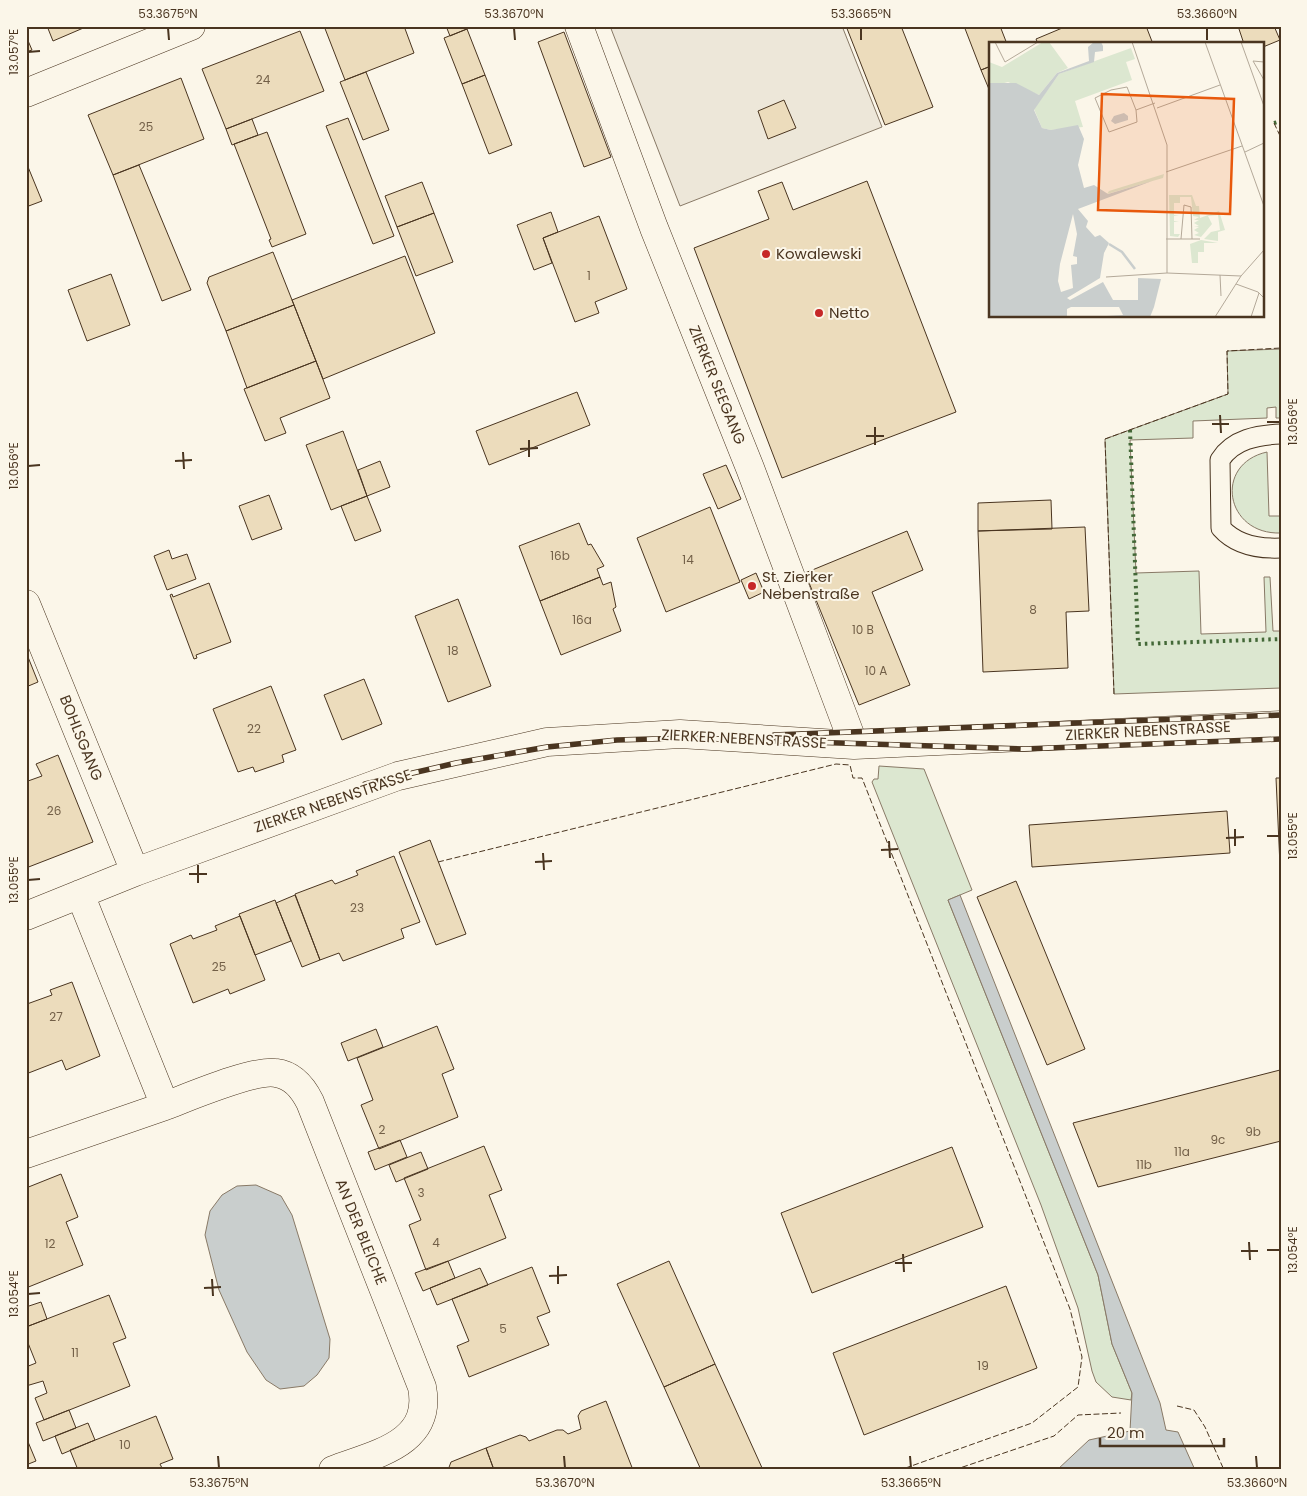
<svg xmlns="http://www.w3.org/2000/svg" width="1307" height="1496" viewBox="0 0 1307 1496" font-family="Poppins,sans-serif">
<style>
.green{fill:#dce7d0;stroke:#887966}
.parking{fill:#ede7d9;stroke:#887966}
.water{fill:#c9cecd;stroke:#887966}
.building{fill:#ecdcbc;stroke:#4a3520}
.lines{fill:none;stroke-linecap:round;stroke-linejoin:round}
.lane-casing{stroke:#4a3520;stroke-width:21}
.street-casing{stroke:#4a3520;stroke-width:29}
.secondary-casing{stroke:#4a3520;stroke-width:29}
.lane{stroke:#fbf6e9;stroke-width:19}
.street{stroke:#fbf6e9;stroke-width:28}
.secondary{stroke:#fbf6e9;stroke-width:28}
.rail-casing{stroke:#4a3520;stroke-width:5.5}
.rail{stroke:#fbf6e9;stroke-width:4;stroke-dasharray:11;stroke-linecap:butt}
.hedge{stroke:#436837;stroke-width:4;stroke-dasharray:2.5 4;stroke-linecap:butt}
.fence{stroke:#4a3520;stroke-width:1;stroke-dasharray:6 2.5;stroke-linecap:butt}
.ticks{fill:none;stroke:#4a3520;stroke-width:2}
.poi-dot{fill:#c62828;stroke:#fbf6e9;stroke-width:2}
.labels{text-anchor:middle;stroke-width:4;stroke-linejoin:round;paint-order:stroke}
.number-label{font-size:12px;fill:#725f47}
.poi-label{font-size:15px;fill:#4a3520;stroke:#fbf6e9;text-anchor:start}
.street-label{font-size:15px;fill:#4a3520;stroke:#fbf6e9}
.inset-river{fill:none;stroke:#c9cecd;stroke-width:2.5}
.inset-road{fill:none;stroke:#b4a999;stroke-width:1}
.view{fill:#e8590c;fill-opacity:0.15;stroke:#e8590c;stroke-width:2.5}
.inset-edge{fill:none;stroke:#4a3520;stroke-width:2.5}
.neatline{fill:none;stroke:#4a3520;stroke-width:2}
.ticks-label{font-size:12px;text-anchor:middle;fill:#4a3520}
</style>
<rect width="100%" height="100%" fill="#fbf6e9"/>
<path class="green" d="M1281 349V418H1276V407L1267 408V418L1193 421V438L1130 440 1136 573 1199 571 1201 634 1266 632 1264 577H1270L1273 631H1281V688L1114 694 1105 439 1228 394 1227 351Z
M1267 452 1269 516H1281V533C1225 535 1213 464 1267 452Z
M879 766 924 769 972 890 948 900 1098 1275 1112 1344 1132 1393 1131 1400 1112 1397 1096 1382 1092 1371 1078 1308 1041 1205 872 782 874 779H878Z"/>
<path class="parking" d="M610 26H842L882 127 680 206Z"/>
<path class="water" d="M960 895 1160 1403 1166 1430 1178 1432 1195 1470H1057L1089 1440 1130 1431 1132 1393 1112 1344 1098 1275 948 900Z
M256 1185 281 1196 292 1215 330 1339 329 1358 317 1375 304 1386 280 1389 266 1380 247 1352 219 1290 205 1235 210 1211 222 1195 237 1186Z"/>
<path class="building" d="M47 26H88L53 41Z
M324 26H404L414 53 345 80Z
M446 26H474L450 36Z
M846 26H901L933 107 885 125Z
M964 26H1000L1007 44H991V66L981 70Z
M1067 26H1146L1153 44H1038L1036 39Z
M1238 26H1274L1280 40 1263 47V44H1244Z
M467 29 485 75 462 84 444 38Z
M300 31 324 91 226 129 202 69Z
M564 32 611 157 584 167 538 42Z
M26 36 32 50 26 52Z
M991 66V94L981 70Z
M366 72 389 130 363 140 340 82Z
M485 75 512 145 489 154 462 84Z
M181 78 204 139 113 175 88 115Z
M784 100 796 128 768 139 758 111Z
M348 118 394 236 373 244 326 126Z
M252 119 258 135 232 145 226 129Z
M267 132 306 234 272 247 269 240 271 239 234 144Z
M26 162 42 201 26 207Z
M139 165 191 290 162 301 113 175Z
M867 181 956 412 782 478 694 248 769 219 758 191 782 182 793 210Z
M422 182 434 213 397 227 385 196Z
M551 212 558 232 543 238 552 263 534 270 517 225Z
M434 213 453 262 416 276 397 227Z
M599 216 627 289 595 302 599 313 575 322 543 238Z
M273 252 294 305 226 331 207 283 209 277Z
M405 256 435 333 323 379 292 300Z
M111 274 130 325 87 341 68 290Z
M294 305 316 361 247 388 226 331Z
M316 361 330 398 280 418 286 433 265 441 244 389Z
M577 392 590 425 489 465 476 431Z
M343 431 367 496 331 510 306 445Z
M380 461 390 487 367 496 358 470Z
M726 465 741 499 718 509 703 474Z
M269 495 282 529 252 540 239 506Z
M367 496 381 531 355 541 341 506Z
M1051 500 1052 529 978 531V503Z
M710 507 740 582 666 612 637 538Z
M579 523 588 545 591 544 604 566 597 569 600 577 540 601 519 546Z
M1085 527 1089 611 1066 612 1068 668 983 672 978 531Z
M907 531 923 570 872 592 910 685 859 705 805 573Z
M169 550 172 559 187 554 196 579 167 590 154 556Z
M756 573 764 592 749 599 741 580Z
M600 577 603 585 611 582 616 607 613 609 621 631 561 655 540 601Z
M209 583 231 642 196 655 197 658 194 659 170 595 172 594 173 597Z
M458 599 491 686 448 702 415 616Z
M26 652 38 682 26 687Z
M364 679 382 724 342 740 324 695Z
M271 686 296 750 282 755 284 762 255 772 253 767 238 772 213 709Z
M58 755 93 842 26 868V776L28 781 42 776 36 764Z
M1276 778H1281V888Z
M1227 811 1230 853 1032 867 1029 825Z
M430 840 466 934 436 945 399 852Z
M394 856 420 922 401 929 404 938 343 961 339 953 320 960 295 894 332 880 335 884 358 875 356 871Z
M1016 881 1085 1049 1047 1065 977 897Z
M295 895 320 960 302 967 276 903Z
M275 900 291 941 255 955 239 914Z
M240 916 265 980 230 994 228 989 193 1003 170 944 191 935 193 939 217 930 215 926Z
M72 982 100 1056 66 1070 62 1060 26 1074V1001L27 1004 52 995 50 990Z
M437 1026 454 1069 442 1074 458 1117 379 1149 361 1105 373 1100 357 1058Z
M376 1029 383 1047 348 1061 341 1043Z
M1280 1070 1281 1141 1098 1187 1073 1123Z
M400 1140 407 1157 375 1170 368 1152Z
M484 1146 502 1190 489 1195 506 1238 426 1270 409 1225 421 1220 404 1178Z
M952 1147 983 1227 812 1293 781 1213Z
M421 1152 428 1169 396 1182 389 1165Z
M61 1174 78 1217 66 1222 83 1265 26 1288V1188Z
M448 1261 455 1278 423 1291 415 1273Z
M669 1261 715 1364 664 1387 617 1284Z
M532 1267 550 1312 537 1317 549 1345 469 1377 457 1346 469 1341 452 1299Z
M480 1268 488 1285 437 1305 430 1288Z
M1006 1286 1037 1368 864 1435 833 1353Z
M109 1295 126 1338 113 1343 130 1386 44 1420 35 1398 47 1393 43 1381 26 1386V1367L36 1363 26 1338V1327Z
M41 1302 47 1319 26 1327V1307Z
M715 1364 763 1470H701L664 1387Z
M606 1401 633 1470H494L486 1448 520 1435 526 1437 529 1441 557 1430H563L568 1434 581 1429 578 1416 581 1411Z
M69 1410 76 1428 43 1441 36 1423Z
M156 1416 173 1459 160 1464 163 1470H78L70 1450Z
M88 1423 95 1440 62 1454 55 1436Z
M26 1437 36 1461 26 1465Z
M486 1448 494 1470H448L451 1462Z"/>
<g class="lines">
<defs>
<path id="lane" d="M1281 434C1258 435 1233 439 1220 460L1221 528C1236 545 1259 549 1281 548"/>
<path id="street" d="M579 26 654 228 750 468 854 745
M26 604 135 872
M80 894 165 1106C189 1097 254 1069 276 1073 293 1075 303 1088 310 1102L422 1387C433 1444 375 1454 333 1470
M26 916 135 872 398 776 547 742 680 734 854 745 1281 725
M26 1154 165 1106"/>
<path id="secondary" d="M26 93 191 26"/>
</defs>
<use href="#lane" class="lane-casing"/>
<use href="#street" class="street-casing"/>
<use href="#secondary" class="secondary-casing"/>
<use href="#lane" class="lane"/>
<use href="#street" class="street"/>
<use href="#secondary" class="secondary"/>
<defs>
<path id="rail" d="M774 735 1281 715
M365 784 456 763 547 747 617 740 689 738 1024 749 1281 739"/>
</defs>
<use href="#rail" class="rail-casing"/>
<use href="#rail" class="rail"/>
<path class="hedge" d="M1274 123 1281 121
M1130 430 1138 644 1281 639"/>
<path class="fence" d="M1274 123 1281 138
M1114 694 1105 439 1228 394 1227 351 1281 348
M438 862 836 764 850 765 853 778H862L1070 1309 1082 1357 1078 1387 1032 1423 900 1470
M1177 1406 1194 1410 1205 1427 1224 1470
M954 1470 1054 1436 1078 1415 1121 1413"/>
</g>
<path class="ticks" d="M168 28 169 40M514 28 515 40M861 28V40M1207 28V40M28 52 40 51M1220 415 1221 433M1267 422H1280M1212 424H1229M875 427V445M866 436H884M529 440V457M520 449 538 448M183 452 184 469M175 461 192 460M28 466 40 465M1235 829V846M1267 836H1280M1226 838 1244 837M889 841 890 858M881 850 898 849M543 853 544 870M535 862 552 861M198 865V883M189 874H207M28 880 40 879M1249 1242 1250 1260M1267 1250H1280M1241 1251H1258M903 1254 904 1272M895 1263H912M558 1266V1284M549 1276 567 1275M212 1279 213 1296M204 1288 221 1287M28 1294 40 1293M218 1456 219 1468M564 1456 565 1468M910 1456 911 1468M1256 1456 1257 1468"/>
<g class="poi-dot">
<circle cx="766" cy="254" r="5"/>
<circle cx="819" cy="313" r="5"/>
<circle cx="752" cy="586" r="5"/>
</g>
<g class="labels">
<g class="number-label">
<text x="263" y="84">24</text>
<text x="146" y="131">25</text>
<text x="589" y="280">1</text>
<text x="560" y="560">16b</text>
<text x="688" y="564">14</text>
<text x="1033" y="614">8</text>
<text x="582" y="624">16a</text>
<text x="863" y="634">10 B</text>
<text x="453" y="655">18</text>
<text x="876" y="675">10 A</text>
<text x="254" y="733">22</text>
<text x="54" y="815">26</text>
<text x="357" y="912">23</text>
<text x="219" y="971">25</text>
<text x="56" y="1021">27</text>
<text x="382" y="1134">2</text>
<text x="1253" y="1136">9b</text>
<text x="1218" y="1144">9c</text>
<text x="1182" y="1156">11a</text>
<text x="1144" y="1169">11b</text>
<text x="421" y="1197">3</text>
<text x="436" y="1247">4</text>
<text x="50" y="1248">12</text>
<text x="503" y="1333">5</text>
<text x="75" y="1357">11</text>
<text x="983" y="1370">19</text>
<text x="125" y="1449">10</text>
</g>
<g class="poi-label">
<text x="776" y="259">Kowalewski</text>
<text x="829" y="318">Netto</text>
<text x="762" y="582">St. Zierker<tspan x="762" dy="17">Nebenstraße</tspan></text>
</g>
<g class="street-label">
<text transform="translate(717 385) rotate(68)" y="5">ZIERKER SEEGANG</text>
<text transform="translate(1148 731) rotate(-3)" y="5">ZIERKER NEBENSTRASSE</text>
<text transform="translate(81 738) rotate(68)" y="5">BOHLSGANG</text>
<text transform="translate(744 739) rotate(3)" y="5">ZIERKER NEBENSTRASSE</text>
<text transform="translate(333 801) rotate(-19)" y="5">ZIERKER NEBENSTRASSE</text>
<text transform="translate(361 1232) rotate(68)" y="5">AN DER BLEICHE</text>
</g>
</g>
<g transform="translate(989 42)">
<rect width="275" height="275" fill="#fbf6e9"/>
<path d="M54 0H60L79 26 68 31 50 53 19 40 8 43 0 41V20L13 25ZM142 6 146 17 137 20 143 38 86 59 94 85 62 88 53 86 45 67 70 32ZM175 132 174 136 118 152 120 149ZM180 153H203L207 164H210L211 176 230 169 236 188 229 190V199L215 197 222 190 231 188 229 173 219 174 223 182 212 195 205 193 210 191 205 188 210 185H205L210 184 205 181 210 178H205L210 175 204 174 202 155H191V161H185V167H190H185V173H190L185 174V179H190L185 180V186H190H185V192H191L189 195 181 194ZM212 198 229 201H215V210H209V221H203L201 202Z" fill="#dce7d0"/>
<path d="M105 0H112L114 4V9L106 10 105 20 70 32 45 68 53 86 62 88 89 83 95 97 89 123 95 146 105 143 119 152 163 139 89 167 99 179 97 185 106 195 111 193 120 201 115 211 111 236 78 256 81 258 114 240 124 258H149V236L172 237 165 265 161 275H102L134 273 130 265H82L78 267V275H0V41H27L50 53 68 31 100 19 99 5ZM84 172 88 192 84 214 88 215V222L82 223 84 246 72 250 69 239 71 222ZM135 71 139 74V78L126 82 122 79 125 74Z" fill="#c9cecd" fill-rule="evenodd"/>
<path class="inset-river" d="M120 202 133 210 146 227"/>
<path class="inset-road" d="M6 0 16 20 49 0M143 0 178 103V231M216 0 275 164M252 0 275 64M275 20 264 19 275 38M168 66 231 43M147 68 138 45 122 48 106 56 120 90 148 80 147 68 166 61M256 110 275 101M177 130 253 104M177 197H211M192 197 195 163 202 165 203 197M231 233 232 254M117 235 178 231 252 234M247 242 269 250 275 256M226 275 252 234 275 208M262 275 270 251"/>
<path class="view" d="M113 52 245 57 241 172 109 168Z"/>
<rect width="275" height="275" class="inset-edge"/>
</g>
<rect width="1307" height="1496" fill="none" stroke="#fbf6e9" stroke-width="55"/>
<path d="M1100 1438v8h124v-8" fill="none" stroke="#4a3520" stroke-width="2.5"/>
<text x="1107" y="1438" font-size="15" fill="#4a3520" stroke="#fbf6e9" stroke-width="4" paint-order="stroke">20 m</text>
<rect x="28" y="28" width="1252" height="1440" class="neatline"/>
<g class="ticks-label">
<text x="168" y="18">53.3675°N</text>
<text x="514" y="18">53.3670°N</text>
<text x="861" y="18">53.3665°N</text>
<text x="1207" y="18">53.3660°N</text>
<text transform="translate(14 52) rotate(-90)" y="4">13.057°E</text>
<text transform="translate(1293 422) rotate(-90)" y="4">13.056°E</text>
<text transform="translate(14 466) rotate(-90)" y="4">13.056°E</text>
<text transform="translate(1293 836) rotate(-90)" y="4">13.055°E</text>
<text transform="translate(14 880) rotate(-90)" y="4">13.055°E</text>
<text transform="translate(1293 1250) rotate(-90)" y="4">13.054°E</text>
<text transform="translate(14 1294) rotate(-90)" y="4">13.054°E</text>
<text x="219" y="1487">53.3675°N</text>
<text x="565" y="1487">53.3670°N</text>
<text x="911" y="1487">53.3665°N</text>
<text x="1257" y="1487">53.3660°N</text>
</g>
</svg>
